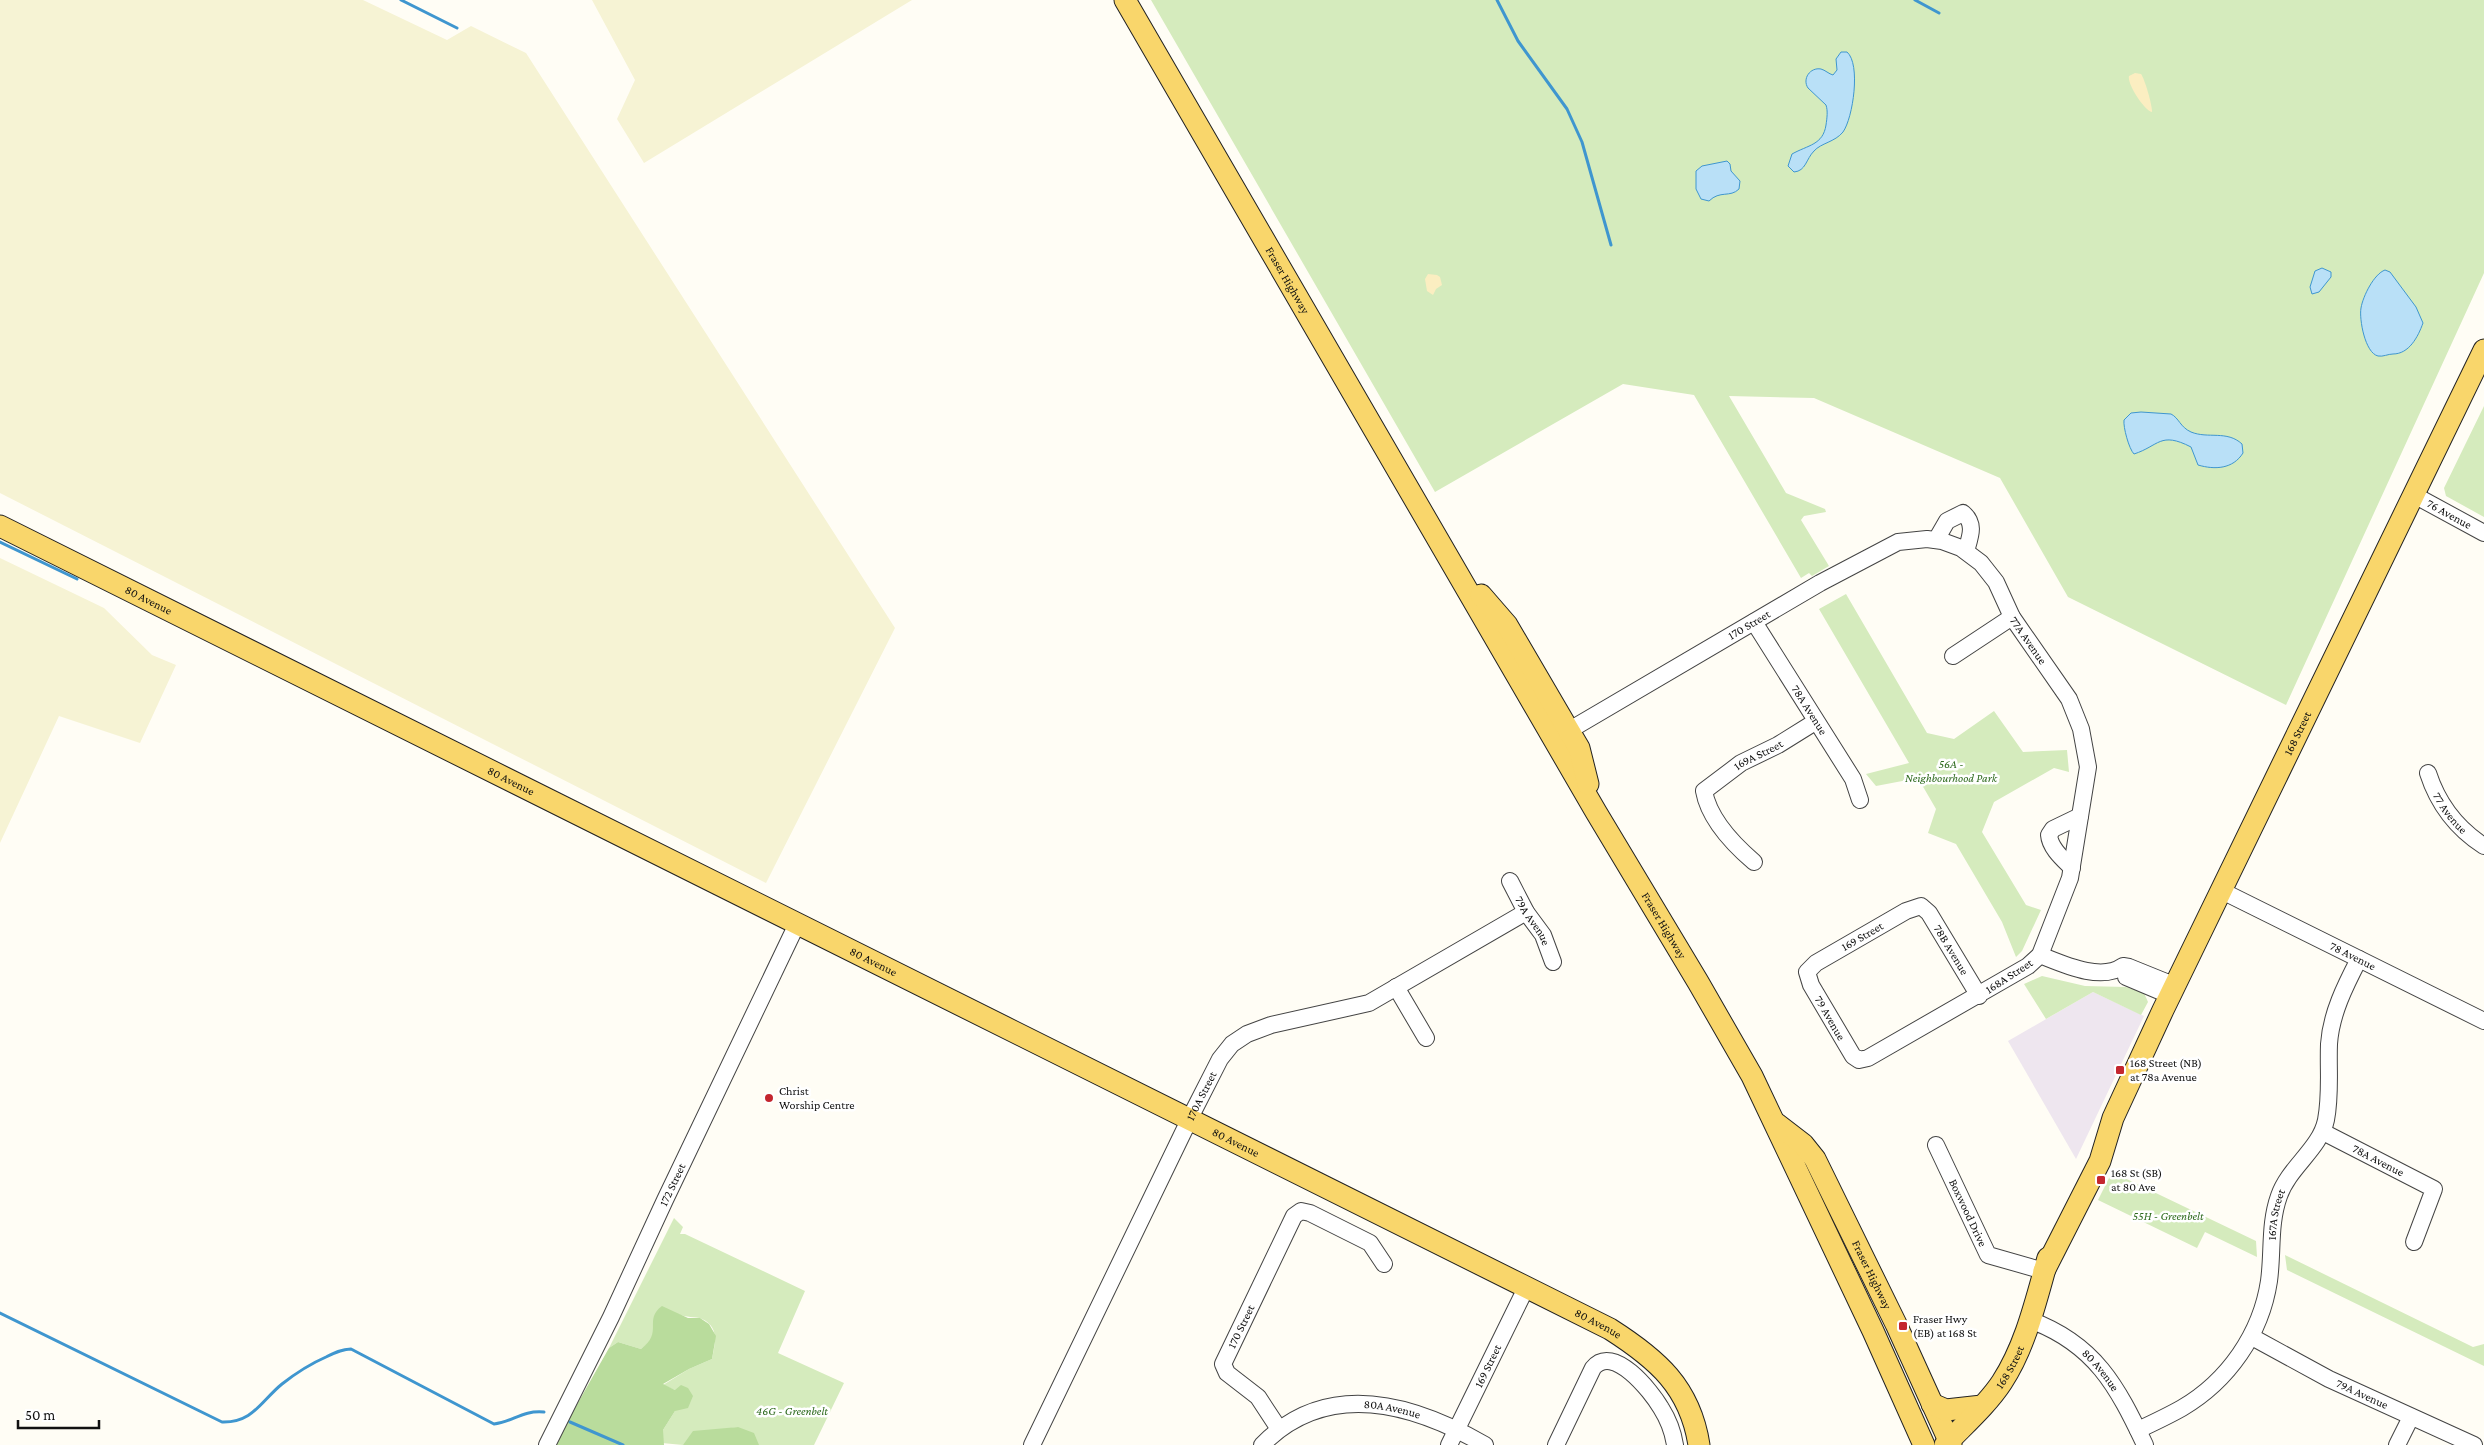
<svg xmlns="http://www.w3.org/2000/svg" width="2484" height="1445" viewBox="0 0 2484 1445" font-family="'Crimson Pro',serif">
<style>
.industrial{fill:#eee6ef}
.farmland{fill:#f6f3d4}
.green{fill:#d5ebbd}
.forest{fill:#b9dc9c}
.sand{fill:#fbeec1}
.water{fill:#b9e0f7;stroke:#3f96cf}
.lines{fill:none;stroke-linecap:round;stroke-linejoin:round}
.stream{stroke:#3f96cf;stroke-width:3}
.minor-casing{stroke:#444;stroke-width:18}
.major-casing{stroke:#222;stroke-width:23}
.minor{stroke:#fff;stroke-width:16}
.major{stroke:#f9d66b;stroke-width:21}
.poi-dot{fill:#c4262e;stroke:#fff;stroke-width:2}
.labels{text-anchor:middle;stroke-width:5;stroke-linejoin:round;paint-order:stroke}
.street-label{font-size:12px;fill:#111;stroke:#fff}
.park-label{font-size:12px;font-style:italic;fill:#2f6b1f;stroke:#fff}
.poi-label{font-size:12px;fill:#111;stroke:#fff;text-anchor:start}
</style>
<rect width="100%" height="100%" fill="#fffdf5"/>
<path class="industrial" d="M2093 992 2144 1016 2076 1159 2008 1041Z"/>
<path class="farmland" d="M0 0H363L447 40 471 26 526 53 895 628 766 883 0 493Z
M592 0H912L644 163 617 119 635 80Z
M0 558 104 608 152 655 176 665 140 743 59 716 0 843Z"/>
<path class="green" d="M1151 0H2484V273L2286 705 2068 597 2000 478 1814 398 1729 396 1786 493 1825 509 1826 512 1804 516 1801 520 1829 566 1812 576 1809 573 1801 578 1694 395 1623 384 1435 492Z
M2484 406V517L2446 496 2444 488Z
M1846 594 1927 733 1954 739 1994 711 2023 752 2067 750 2069 772 2054 768 1994 802 1982 832 2026 905 2041 910 2022 951 2016 957 2002 922 1956 844 1928 833 1936 809 1918 778 1876 786 1866 774 1909 763 1819 609Z
M2042 976 2085 986 2126 987 2144 993 2148 1002 2141 1015 2093 992 2046 1019 2024 984Z
M2112 1172 2256 1241 2257 1257 2205 1232 2197 1248 2098 1200Z
M674 1218 683 1227 680 1234H685L805 1291 778 1353 844 1383 814 1445H738V1427L717 1430 683 1445 662 1443 663 1430 675 1411V1390L663 1385 689 1369 712 1359C715 1344 720 1327 702 1319 695 1316 686 1318 678 1314L654 1331 650 1342 641 1349 618 1342 609 1348Z
M2285 1255 2473 1347 2484 1344V1366L2287 1270Z"/>
<path class="forest" d="M662 1306 688 1318H700L709 1324 716 1336 712 1359 689 1369 663 1384 675 1390 681 1385 688 1388 693 1396 688 1408 675 1411 663 1430 664 1445H554L609 1348 618 1342 641 1349C664 1332 643 1320 662 1306Z
M738 1427 754 1433 759 1445H683L693 1431Z"/>
<path class="sand" d="M2135 73 2141 74C2145 79 2153 108 2152 112 2144 110 2127 84 2129 76Z
M1428 274 1437 275 1440 277 1442 285 1436 289 1433 295 1427 291 1425 279Z"/>
<path class="water" d="M1841 52H1847C1861 64 1853 118 1843 132 1835 142 1821 143 1814 151 1806 159 1806 171 1794 172L1788 166 1792 154C1808 145 1823 145 1826 125 1827 118 1828 111 1826 105L1808 88C1802 79 1810 67 1821 69 1825 70 1829 74 1833 75L1837 70 1836 59Z
M1727 161 1730 164 1731 171 1740 181 1739 189C1730 198 1720 190 1709 201L1701 199 1696 189V171L1702 166Z
M2322 268 2331 272V277L2319 292 2312 294 2310 287 2315 271Z
M2385 270 2390 272 2416 307 2423 323C2418 337 2409 354 2393 354 2388 354 2383 357 2378 356 2365 353 2359 319 2361 308 2363 296 2374 274 2385 270Z
M2141 412 2171 414C2179 418 2180 427 2191 432 2208 439 2227 430 2242 444L2243 453C2233 469 2215 470 2198 465L2191 447C2160 431 2159 446 2134 454 2129 449 2123 427 2124 420L2131 413Z"/>
<g class="lines">
<path class="stream" d="M401 0 457 28
M1497 0 1518 41 1567 109 1582 142 1611 245
M1915 0 1939 13
M0 542 77 579
M0 1313 222 1422C253 1423 261 1401 282 1384 296 1373 310 1364 326 1357 334 1353 342 1349 351 1349L494 1424C513 1422 522 1410 544 1412
M570 1422 623 1445"/>
<defs>
<g id="minor">
<path id="s1" d="M2414 495 2484 533"/>
<path d="M1936 540 1947 521 1963 513C1976 524 1970 537 1966 551"/>
<path id="s2" d="M1754 622 1853 779 1860 800"/>
<path d="M1953 656 2012 617"/>
<path id="s3" d="M1568 731 1820 583 1898 542 1927 539 1942 541 1961 548 1981 563 1996 582 2012 617 2069 699 2081 729 2088 767 2070 878 2040 955 2028 966 1868 1058 1859 1060 1853 1056 1811 985 1807 972 1816 963 1906 911 1921 906 1929 913 1979 996"/>
<path id="s4" d="M2428 773C2438 804 2456 828 2484 846"/>
<path id="s5" d="M1754 862C1733 844 1709 819 1704 791L1741 763 1778 745 1815 722"/>
<path d="M2072 868C2063 859 2050 848 2049 835L2053 829 2080 816"/>
<path id="s6" d="M1510 881 1526 912 1543 935 1553 962"/>
<path id="s7" d="M2222 891 2484 1021"/>
<path d="M2040 955C2063 964 2101 982 2123 966L2129 967 2176 986"/>
<path d="M2126 977 2171 996"/>
<path d="M1396 987 1426 1038"/>
<path id="s8" d="M2323 1132 2434 1189 2414 1242"/>
<path id="s9" d="M1936 1145 1988 1255 2044 1271"/>
<path id="s10" d="M2030 1320C2095 1344 2117 1386 2145 1445"/>
<path id="s11" d="M2252 1337 2329 1379 2474 1445"/>
<path id="s12" d="M1279 1429 1258 1397 1227 1373 1223 1364 1294 1216 1301 1211 1310 1213 1370 1243 1384 1264"/>
<path id="s13" d="M2138 1430C2153 1423 2168 1416 2182 1408 2228 1381 2261 1334 2269 1281 2273 1252 2269 1224 2279 1196 2289 1167 2320 1149 2326 1120 2331 1094 2328 1070 2329 1044 2331 1014 2345 986 2359 959"/>
<path id="s14" d="M547 1445 611 1317 665 1200 797 924"/>
<path id="s15" d="M1032 1445 1194 1110 1220 1059 1232 1044 1247 1034 1271 1025 1369 1003 1526 912"/>
<path id="s16" d="M1262 1445C1328 1378 1414 1404 1485 1445"/>
<path id="s17" d="M1449 1445 1526 1288"/>
<path d="M1556 1445 1593 1368C1613 1343 1651 1391 1661 1408 1668 1419 1673 1432 1675 1445"/>
<path d="M2397 1445 2411 1417"/>
</g>
<g id="major">
<path id="s18" d="M1125 0 1596 812 1698 982 1752 1076 1873 1331 1924 1445"/>
<path id="s19" d="M0 526 1610 1329C1657 1359 1690 1387 1699 1445"/>
<path d="M1481 595 1507 625 1579 748 1588 784"/>
<path id="s20" d="M1777 1124 1803 1144 1815 1159 1896 1324 1951 1445"/>
<path id="s21" d="M2044 1271 2100 1161 2113 1118 2163 1010 2484 350"/>
<path d="M1932 1404 1946 1410 1982 1406"/>
<path id="s22" d="M1945 1445C1964 1425 1987 1405 2002 1382 2026 1345 2036 1300 2048 1258"/>
</g>
</defs>
<use href="#minor" class="minor-casing"/>
<use href="#major" class="major-casing"/>
<use href="#minor" class="minor"/>
<use href="#major" class="major"/>
</g>
<g class="poi-dot">
<rect x="2115" y="1065" width="10" height="10" rx="2.5"/>
<circle cx="769" cy="1098" r="5"/>
<rect x="2096" y="1175" width="10" height="10" rx="2.5"/>
<rect x="1898" y="1321" width="10" height="10" rx="2.5"/>
</g>
<g class="labels">
<g class="street-label">
<text dy="4" stroke="none"><textPath href="#s18" startOffset="324">Fraser Highway</textPath></text>
<text dy="4" stroke="none"><textPath href="#s1" startOffset="40">76 Avenue</textPath></text>
<text dy="4" stroke="none"><textPath href="#s19" startOffset="166">80 Avenue</textPath></text>
<text dy="4" stroke="none"><textPath href="#s3" startOffset="210">170 Street</textPath></text>
<text dy="4" stroke="none"><textPath href="#s3" startOffset="561">77A Avenue</textPath></text>
<text dy="4" stroke="none"><textPath href="#s2" startOffset="104">78A Avenue</textPath></text>
<text dy="4" stroke="none"><textPath href="#s21" startOffset="595">168 Street</textPath></text>
<text dy="4" stroke="none"><textPath href="#s5" startOffset="154">169A Street</textPath></text>
<text dy="4" stroke="none"><textPath href="#s19" startOffset="571">80 Avenue</textPath></text>
<text dy="4" stroke="none"><textPath href="#s4" startOffset="46">77 Avenue</textPath></text>
<text dy="4" stroke="none"><textPath href="#s6" startOffset="46">79A Avenue</textPath></text>
<text dy="4" stroke="none"><textPath href="#s18" startOffset="1071">Fraser Highway</textPath></text>
<text dy="4" stroke="none"><textPath href="#s3" startOffset="1278">169 Street</textPath></text>
<text dy="4" stroke="none"><textPath href="#s3" startOffset="1398">78B Avenue</textPath></text>
<text dy="4" stroke="none"><textPath href="#s7" startOffset="146">78 Avenue</textPath></text>
<text dy="4" stroke="none"><textPath href="#s19" startOffset="976">80 Avenue</textPath></text>
<text transform="translate(2009 976) rotate(-33)" y="4">168A Street</text>
<text transform="translate(1830 1018) rotate(60)" y="4">79 Avenue</text>
<text dy="4" stroke="none"><textPath href="#s15" startOffset="388">170A Street</textPath></text>
<text dy="4" stroke="none"><textPath href="#s19" startOffset="1381">80 Avenue</textPath></text>
<text dy="4" stroke="none"><textPath href="#s8" startOffset="62">78A Avenue</textPath></text>
<text dy="4" stroke="none"><textPath href="#s14" startOffset="289">172 Street</textPath></text>
<text dy="4" stroke="none"><textPath href="#s9" startOffset="75">Boxwood Drive</textPath></text>
<text dy="4" stroke="none"><textPath href="#s13" startOffset="275">167A Street</textPath></text>
<text dy="4" stroke="none"><textPath href="#s20" startOffset="181">Fraser Highway</textPath></text>
<text dy="4" stroke="none"><textPath href="#s19" startOffset="1786">80 Avenue</textPath></text>
<text dy="4" stroke="none"><textPath href="#s12" startOffset="129">170 Street</textPath></text>
<text dy="4" stroke="none"><textPath href="#s22" startOffset="102">168 Street</textPath></text>
<text dy="4" stroke="none"><textPath href="#s17" startOffset="88">169 Street</textPath></text>
<text dy="4" stroke="none"><textPath href="#s10" startOffset="88">80 Avenue</textPath></text>
<text dy="4" stroke="none"><textPath href="#s11" startOffset="124">79A Avenue</textPath></text>
<text dy="4" stroke="none"><textPath href="#s16" startOffset="142">80A Avenue</textPath></text>
</g>
<g class="park-label">
<text x="1951" y="768">56A -<tspan x="1951" dy="14">Neighbourhood Park</tspan></text>
<text x="2168" y="1220">55H - Greenbelt</text>
<text x="792" y="1415">46G - Greenbelt</text>
</g>
<g class="poi-label">
<text x="2130" y="1067">168 Street (NB)<tspan x="2130" dy="14">at 78a Avenue</tspan></text>
<text x="779" y="1095">Christ<tspan x="779" dy="14">Worship Centre</tspan></text>
<text x="2111" y="1177">168 St (SB)<tspan x="2111" dy="14">at 80 Ave</tspan></text>
<text x="1913" y="1323">Fraser Hwy<tspan x="1913" dy="14">(EB) at 168 St</tspan></text>
</g>
</g>
<path d="M18 1420v8h81v-8" fill="none" stroke="#111111" stroke-width="2.5"/>
<text x="25" y="1420" font-size="15" fill="#111111" stroke="#ffffff" stroke-width="4" paint-order="stroke">50 m</text>
</svg>
